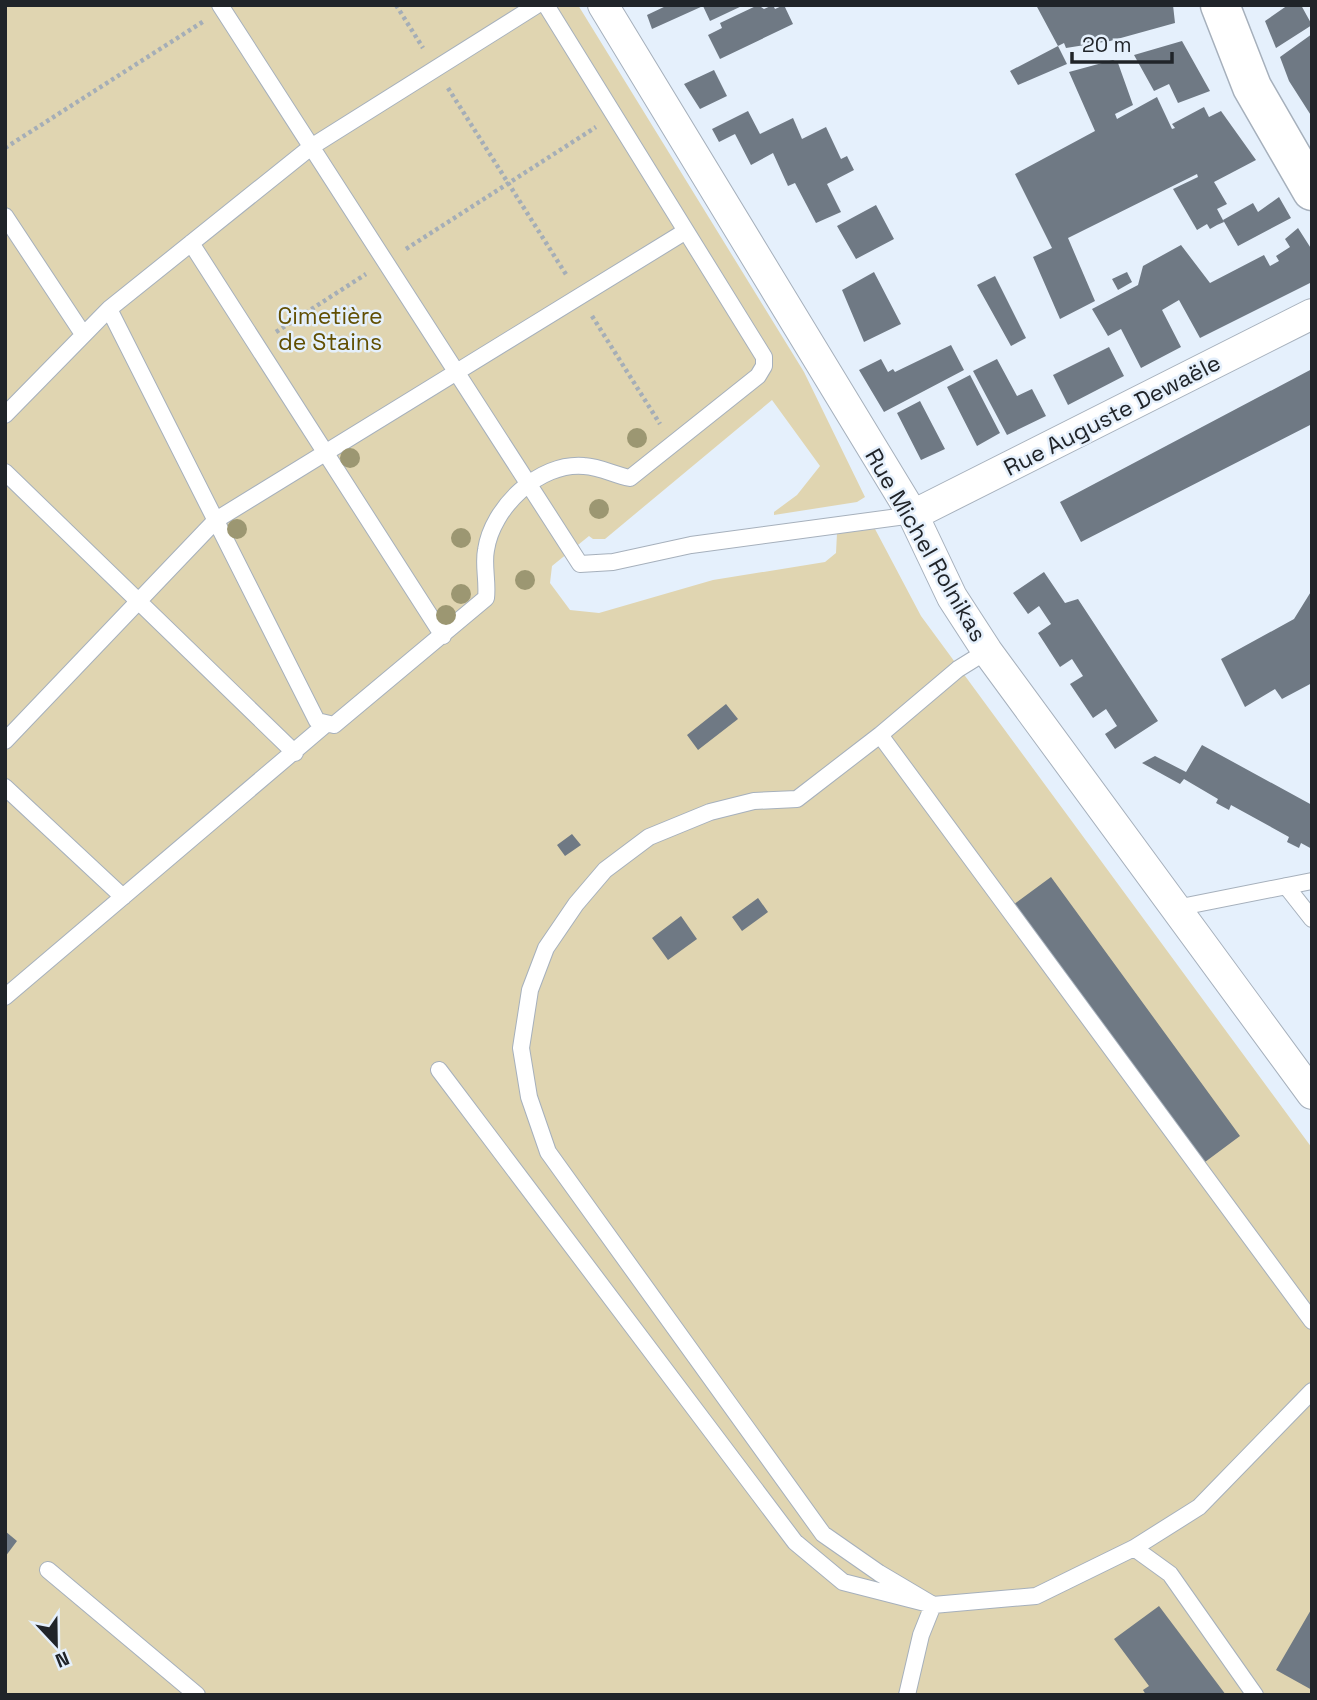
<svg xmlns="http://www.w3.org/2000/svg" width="1317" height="1700" viewBox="0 0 1317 1700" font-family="'Space Grotesk',sans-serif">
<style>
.green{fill:#e0d5b1}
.building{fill:#6f7984}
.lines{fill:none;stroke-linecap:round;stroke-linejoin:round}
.lane-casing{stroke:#a6b0bc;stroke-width:18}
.street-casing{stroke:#a6b0bc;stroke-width:32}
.secondary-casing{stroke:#a6b0bc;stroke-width:41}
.path{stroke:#a5aeb7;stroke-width:4.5;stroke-dasharray:3.5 3.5;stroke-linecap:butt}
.lane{stroke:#fff;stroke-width:16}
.street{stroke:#fff;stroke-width:30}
.secondary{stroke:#fff;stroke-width:38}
.tree{fill:#9c9772}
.labels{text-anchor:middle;stroke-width:5;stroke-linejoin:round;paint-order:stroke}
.park-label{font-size:23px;fill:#614e01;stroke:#e5f0fc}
.street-label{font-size:23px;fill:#202429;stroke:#e5f0fc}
</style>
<rect width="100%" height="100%" fill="#e5f0fc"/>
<path class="green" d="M5 5H578L804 372 865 497 857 502 774 515V512L797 495 820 466 772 400 605 539H593L589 536 552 566 550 583 570 610 599 613 713 580 825 562 836 553 837 533 875 529 921 616 1312 1148V1695H5Z"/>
<path class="building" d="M668 5H744L710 21 703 6 652 29 647 15Z
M758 5 764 9 773 5 775 9 784 5 793 24 720 59 708 35 722 28 720 23Z
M1036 5H1173L1175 23 1110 41 1066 48 1064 43 1058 46Z
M1288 5H1301L1312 25 1276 48 1265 21Z
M1312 34V117L1289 81 1280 57Z
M1182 41 1210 91 1178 103 1169 84 1154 91 1134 55Z
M1058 46 1067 64 1018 85 1010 71Z
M1113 60 1118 63 1133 105 1115 114 1117 119 1157 97 1172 129 1175 128 1172 124 1204 107 1209 117 1221 111 1256 160 1214 182 1227 204 1217 209 1224 222 1217 225 1210 229 1207 224 1197 230 1173 189 1198 177 1197 174 1068 238 1095 301 1060 319 1033 257 1052 248 1015 174 1095 131 1069 72Z
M714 70 727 96 700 109 684 84Z
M748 111 760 134 793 118 802 139 826 127 841 159 847 156 854 170 827 184 841 212 816 223 795 183 788 186 773 153 751 165 735 134 719 142 712 129Z
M1279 197 1291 218 1238 246 1223 220 1253 203 1258 212Z
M876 205 894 239 856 259 837 226Z
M1298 228 1312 250V282L1200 338 1179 300 1162 310 1181 347 1141 368 1121 329 1108 336 1092 309 1138 285 1143 266 1181 245 1210 283 1264 255 1270 266 1279 261 1276 256 1290 247 1285 239Z
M874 272 901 324 864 342 842 290Z
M1127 272 1132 282 1118 290 1112 279Z
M995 276 1026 338 1011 346 977 285Z
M951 345 964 370 884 412 859 370 881 359 888 372 893 369 895 372Z
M1109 347 1124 376 1068 405 1053 375Z
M997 359 1017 396 1032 389 1046 416 1007 435 973 371Z
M1312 369V424L1081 542 1060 502Z
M970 375 1000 433 977 446 947 387Z
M920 401 945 449 921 460 897 413Z
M1044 572 1065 603 1078 599 1158 721 1115 749 1105 734 1117 726 1106 709 1093 718 1070 684 1083 676 1072 659 1060 667 1038 633 1051 624 1039 606 1028 614 1013 593Z
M1312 590V683L1282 699 1275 689 1245 707 1221 659 1294 619Z
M726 704 738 719 698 750 687 735Z
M1202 745 1312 805V849L1301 843 1299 848 1287 842 1289 837 1231 805 1229 810 1216 803 1218 799 1184 779 1180 784 1142 763 1155 756 1186 772Z
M572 834 581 845 565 856 557 845Z
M1051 877 1240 1136 1201 1165 1013 905Z
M758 898 768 912 742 931 732 917Z
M681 916 697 939 668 960 652 938Z
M5 1531 17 1541 5 1557Z
M1159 1606 1226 1695H1146L1143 1690 1149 1686 1114 1639Z
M1312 1608V1690L1276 1670Z"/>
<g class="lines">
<defs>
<path id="lane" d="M220 5 580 564 613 562 691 545 913 515
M537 5 311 147 109 309 317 721 334 725 486 598C488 582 483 565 486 550 492 508 539 462 584 466 601 467 614 475 630 478L758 376 764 366V357L546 5
M5 216 83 334
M191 243 443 636
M5 415 109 309
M5 472 295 753
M987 651 958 669 880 735 1312 1321
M880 735 797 799 754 801 710 812 649 837 605 870 576 904 546 948 530 990 521 1048 529 1097 548 1152 823 1534 879 1573 933 1605
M5 741 216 520 686 231
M5 787 123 897
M1286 886 1312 919
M1176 908 1312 881
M5 997 325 725
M439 1070 795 1542 843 1582 933 1605 1036 1596 1134 1548 1199 1507 1312 1391
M1134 1548 1170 1574 1255 1695
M48 1570 197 1695
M907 1695 921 1635 933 1605"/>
<path id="street" d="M603 5 913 515 952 597 987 651 1312 1094
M913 515 1312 314"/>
<path id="secondary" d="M1220 5 1252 87 1312 191"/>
</defs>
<use href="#lane" class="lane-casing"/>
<use href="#street" class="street-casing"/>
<use href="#secondary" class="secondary-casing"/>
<path class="path" d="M396 5 423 48
M448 88 567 276
M5 148 204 21
M406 249 596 127
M592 316 660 424
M276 332 366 274"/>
<use href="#lane" class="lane"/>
<use href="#street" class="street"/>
<use href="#secondary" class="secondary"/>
</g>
<g class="tree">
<circle cx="637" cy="438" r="10"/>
<circle cx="350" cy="458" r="10"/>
<circle cx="599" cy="509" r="10"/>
<circle cx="237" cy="529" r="10"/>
<circle cx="461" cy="538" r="10"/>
<circle cx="525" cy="580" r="10"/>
<circle cx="461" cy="594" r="10"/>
<circle cx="446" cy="615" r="10"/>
</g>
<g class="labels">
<g class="park-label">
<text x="330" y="324">Cimetière<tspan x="330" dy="26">de Stains</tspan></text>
</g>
<g class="street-label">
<text transform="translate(1112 415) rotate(-27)" y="8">Rue Auguste Dewaële</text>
<text transform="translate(926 545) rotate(60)" y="8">Rue Michel Rolnikas</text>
</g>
</g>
<rect width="1317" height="1700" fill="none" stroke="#202429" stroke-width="14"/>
<g transform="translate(56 1644) rotate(158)" stroke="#e5f0fc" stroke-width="5" paint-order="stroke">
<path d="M0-5L12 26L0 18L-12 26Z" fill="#202429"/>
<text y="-10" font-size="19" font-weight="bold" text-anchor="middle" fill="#202429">N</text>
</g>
<path d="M1072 52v10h100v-10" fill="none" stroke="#202429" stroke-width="3.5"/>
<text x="1082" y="52" font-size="21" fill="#202429" stroke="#e5f0fc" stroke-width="5" paint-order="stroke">20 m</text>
</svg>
